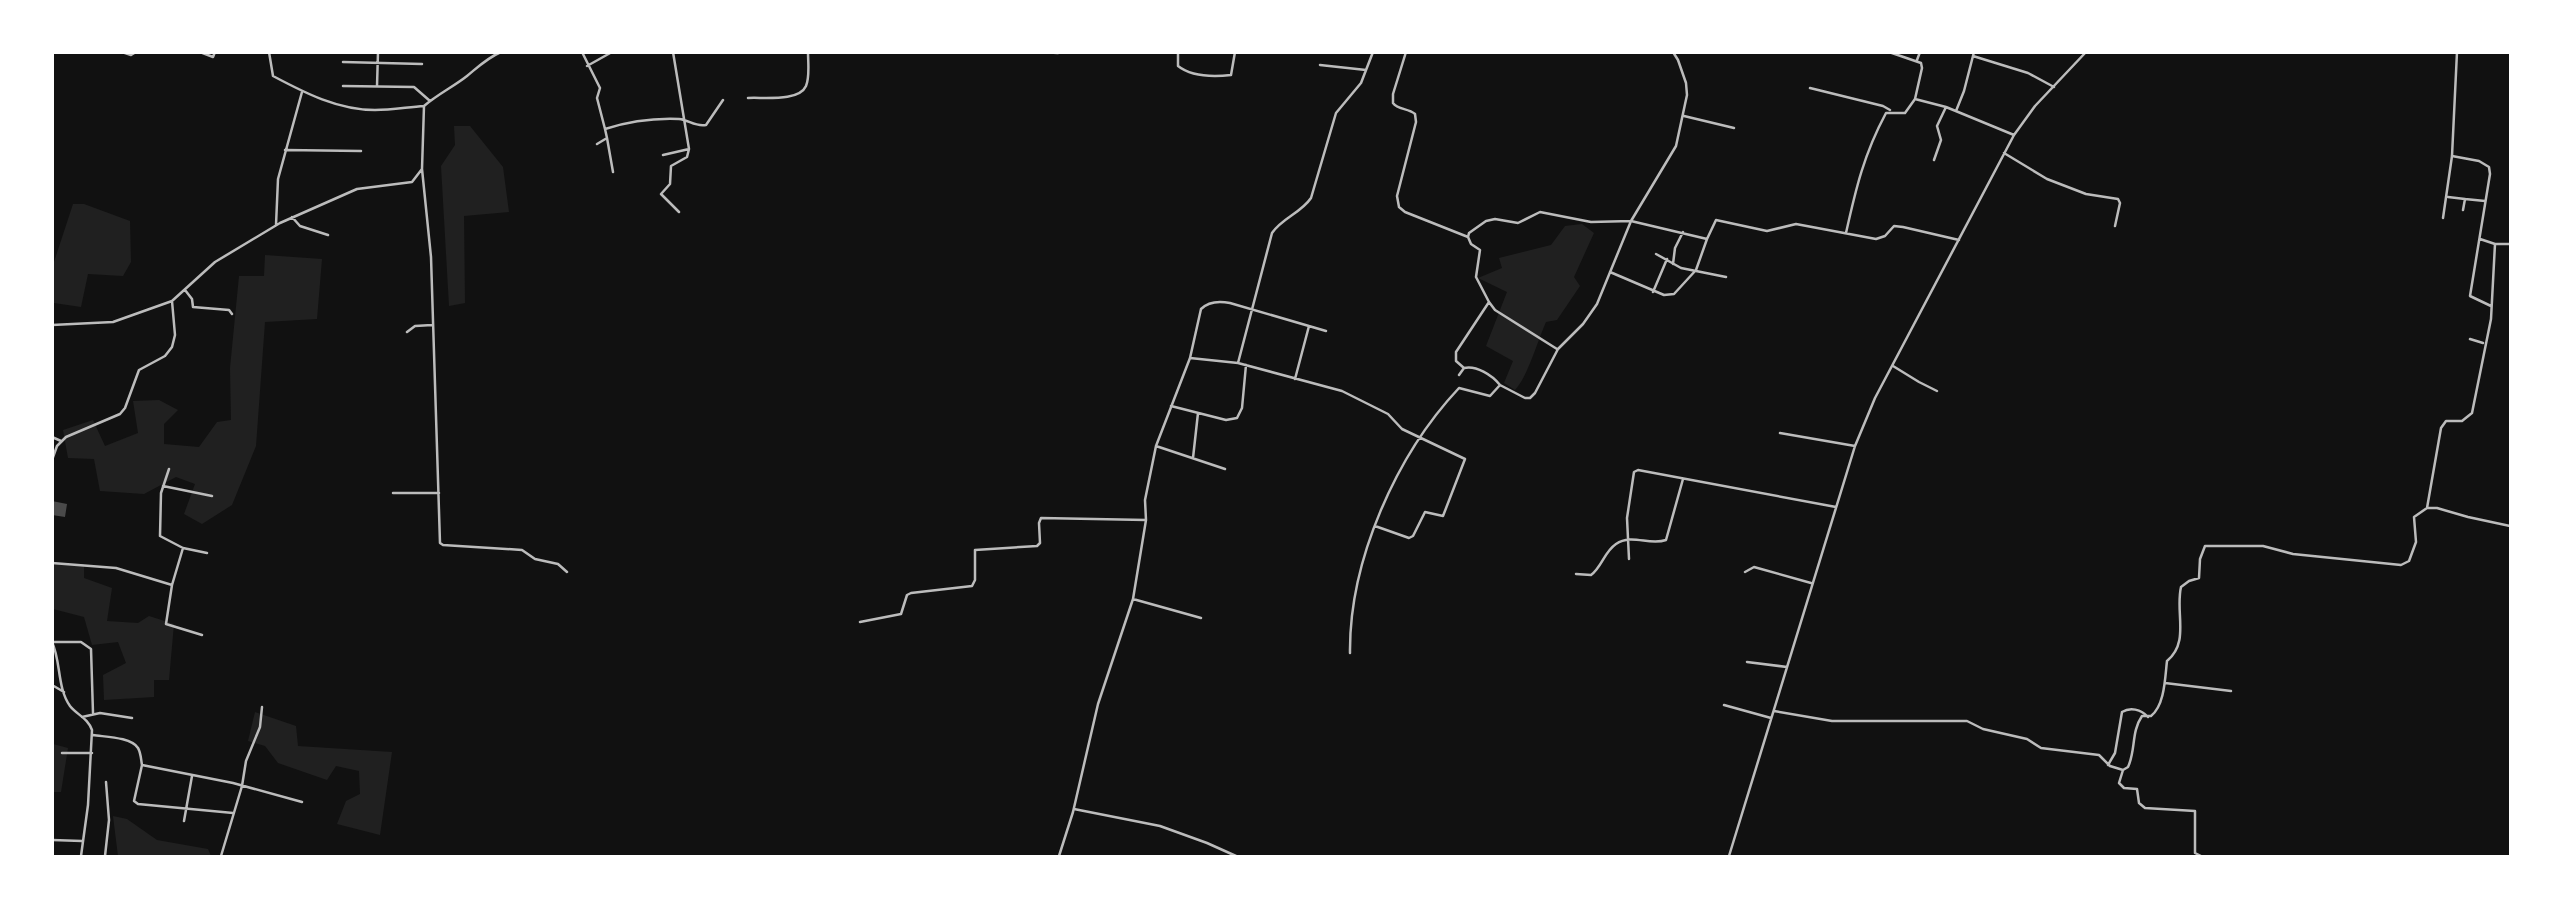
<svg xmlns="http://www.w3.org/2000/svg" width="2563" height="909" viewBox="0 0 2563 909" font-family="Commissioner,sans-serif">
<style>
.green{fill:#202020}
.building{fill:#4a4a4a}
.lines{fill:none;stroke-linecap:round;stroke-linejoin:round}
.minor{stroke:#bcbcbc;stroke-width:2.5}
</style>
<rect width="100%" height="100%" fill="#111"/>
<path class="green" d="M454 126H470L503 167 509 212 464 216 465 303 449 306 441 166 455 145Z
M73 204H84L130 221 131 262 123 276 88 274 81 307 54 303 53 265Z
M1582 224 1594 233 1574 277 1580 286 1557 320 1546 322C1537 342 1528 376 1515 390L1504 383 1513 361 1486 346 1507 292 1478 278 1502 268 1499 258 1551 245 1565 226Z
M265 255 322 259 317 319 265 322 256 446 232 505 202 524 184 514 195 484 176 477 144 494 100 491 94 459 68 458 63 430 93 420 105 446 138 433 133 401 159 400 178 410 164 424V444L199 447 217 422 231 420 230 368 239 276H264Z
M53 563 84 564V578L112 588 107 621 138 623 149 616 174 624 169 680H154V697L104 700 103 675 126 663 118 642 92 645 84 617 53 609 54 594 53 593Z
M255 712 296 726 298 746 392 752 380 835 337 824 346 801 360 794 359 771 336 766 327 780 278 763 265 746 248 741Z
M53 744 68 748 61 792H53Z
M113 816 127 819 157 840 208 849 211 856H118Z"/>
<path class="building" d="M52 501 67 504 65 517 52 515Z"/>
<g class="lines">
<path class="minor" d="M122 52 131 55 136 52
M200 52 213 57 215 52
M269 52 273 76C305 93 338 110 375 110 392 110 408 107 424 106
M582 52 600 88 597 98 605 129
M1040 52 1058 53
M1178 52V66C1192 77 1213 77 1231 75L1235 52
M1406 52 1393 94V103C1398 110 1408 108 1415 114L1416 122 1397 196 1399 207 1405 212 1468 237
M1889 52 1921 63 1922 68 1915 99 1946 107 2014 135
M1973 56 2028 73 2054 87
M1917 60 1920 52
M343 62 422 64
M1320 65 1366 70
M587 66 612 52
M343 86 414 87 430 101
M377 86 378 52
M1810 88 1883 106 1890 110
M748 98C763 97 799 102 806 86 810 77 808 63 808 52
M1956 111 1964 91 1974 52
M1684 116 1734 128
M607 138 613 172
M597 144 607 138 605 129C627 122 655 118 679 119 689 120 695 127 706 125L723 100
M285 150 361 151
M2004 153 2047 179 2086 194 2118 199 2120 203 2115 226
M663 155 689 149 673 52
M2452 156 2479 161 2489 167 2490 174 2470 296 2491 306
M1934 160 1941 140 1937 126 1946 107
M422 169 431 257 440 543 443 545 522 550 535 559 558 564 567 572
M2448 197 2465 199
M2463 210 2465 199 2485 201
M679 212 661 194 670 184 671 166 687 157 689 149
M292 217 300 226 328 235
M2443 218 2452 156 2457 52
M276 225 278 179 302 92
M1846 233C1856 188 1864 154 1886 113H1905L1915 99
M2495 244H2510
M1656 254 1681 268 1726 277
M1673 264 1675 248 1683 232
M1610 272 1664 295 1674 294 1696 270 1707 239
M185 290 192 299 193 307 229 310 232 314
M1653 292 1667 259
M52 325 113 322 172 301 215 262 280 223 357 189 412 182 422 169 424 106C438 94 453 87 467 76 478 67 487 58 501 52
M407 332 415 326 432 325
M2470 339 2483 343
M1557 349 1495 310 1489 302 1476 277 1480 250 1471 244 1468 237 1469 233 1486 221 1495 219 1518 223 1540 212 1591 222 1631 221 1707 239 1716 220 1767 231 1796 224 1876 239 1885 236 1894 226 1903 227 1959 240
M1190 358 1201 309C1209 301 1220 301 1230 303L1326 331
M1238 363 1342 391 1388 414 1402 429 1465 459 1443 516 1425 512 1413 536 1409 538 1375 526
M1893 366 1919 382 1937 391
M1464 368 1456 361V352L1489 302
M1459 375 1464 368C1476 365 1492 375 1500 385
M1295 379 1309 326
M1171 406 1226 420 1237 418 1242 408 1246 365
M1780 433 1855 446
M52 437 61 441
M1156 446 1225 469
M1193 458 1198 413
M52 460 57 446 66 437 120 414 125 408 139 370 165 356 172 347 175 335 172 301
M169 469 161 493 160 536 183 548
M163 486 212 496
M393 493H439
M2427 508H2437L2468 517 2510 526
M1629 559 1627 518 1634 472 1638 470 1836 507
M52 563 116 568 172 585 166 624 202 635
M1745 572 1754 567 1811 583
M1576 574 1591 575C1602 567 1604 552 1616 544 1632 533 1649 546 1666 540L1683 479
M172 585 183 548 207 553
M1133 599 1201 618
M860 622 901 614 907 595 911 593 972 586 975 580V550L1037 546 1040 543 1039 523 1041 518 1146 520
M52 642C61 661 57 688 70 706 77 715 88 718 92 730L88 805 81 856
M52 642H81L91 649 93 713
M1350 653C1349 561 1396 455 1459 388L1490 396 1500 385 1525 398H1530L1535 393 1558 349 1583 324 1597 304 1631 221 1676 146 1687 95 1686 83 1678 60 1673 52
M1747 662 1787 667
M2165 683 2231 691
M52 685 64 692
M1724 705 1771 718
M1774 711 1832 721H1967L1983 729 2027 739 2041 748 2099 755 2110 766 2123 770
M82 717 100 713 132 718
M93 735C105 737 131 737 138 748 141 753 141 760 142 765L233 783 302 802
M62 753H92
M142 765 134 801 138 804 233 813
M2108 765 2115 753 2122 712C2130 707 2141 709 2148 717
M1074 809 1160 826 1207 843 1236 856
M184 821 192 776
M52 840 82 841
M105 856 109 820 106 782
M221 856 242 786 246 761 260 727 262 707
M1059 856 1073 812 1098 704 1133 599 1146 520 1145 500 1156 446 1190 358 1238 363 1272 233C1282 218 1301 213 1311 198L1336 113 1361 83 1373 52
M1729 856 1855 446 1875 398 2014 135 2035 106 2086 52
M2201 856 2195 853V811L2145 808 2139 803 2137 789 2124 788 2119 783 2123 770 2128 767C2136 750 2131 732 2142 716H2151C2165 705 2165 677 2167 661 2190 642 2175 613 2181 587L2189 581 2199 578 2200 559 2205 546H2263L2293 554 2401 565 2409 561 2416 542 2414 517 2427 508 2441 428 2446 421H2462L2472 413 2491 319 2495 244 2480 239"/>
</g>
<rect width="2563" height="909" fill="none" stroke="#ffffff" stroke-width="108"/>
</svg>
